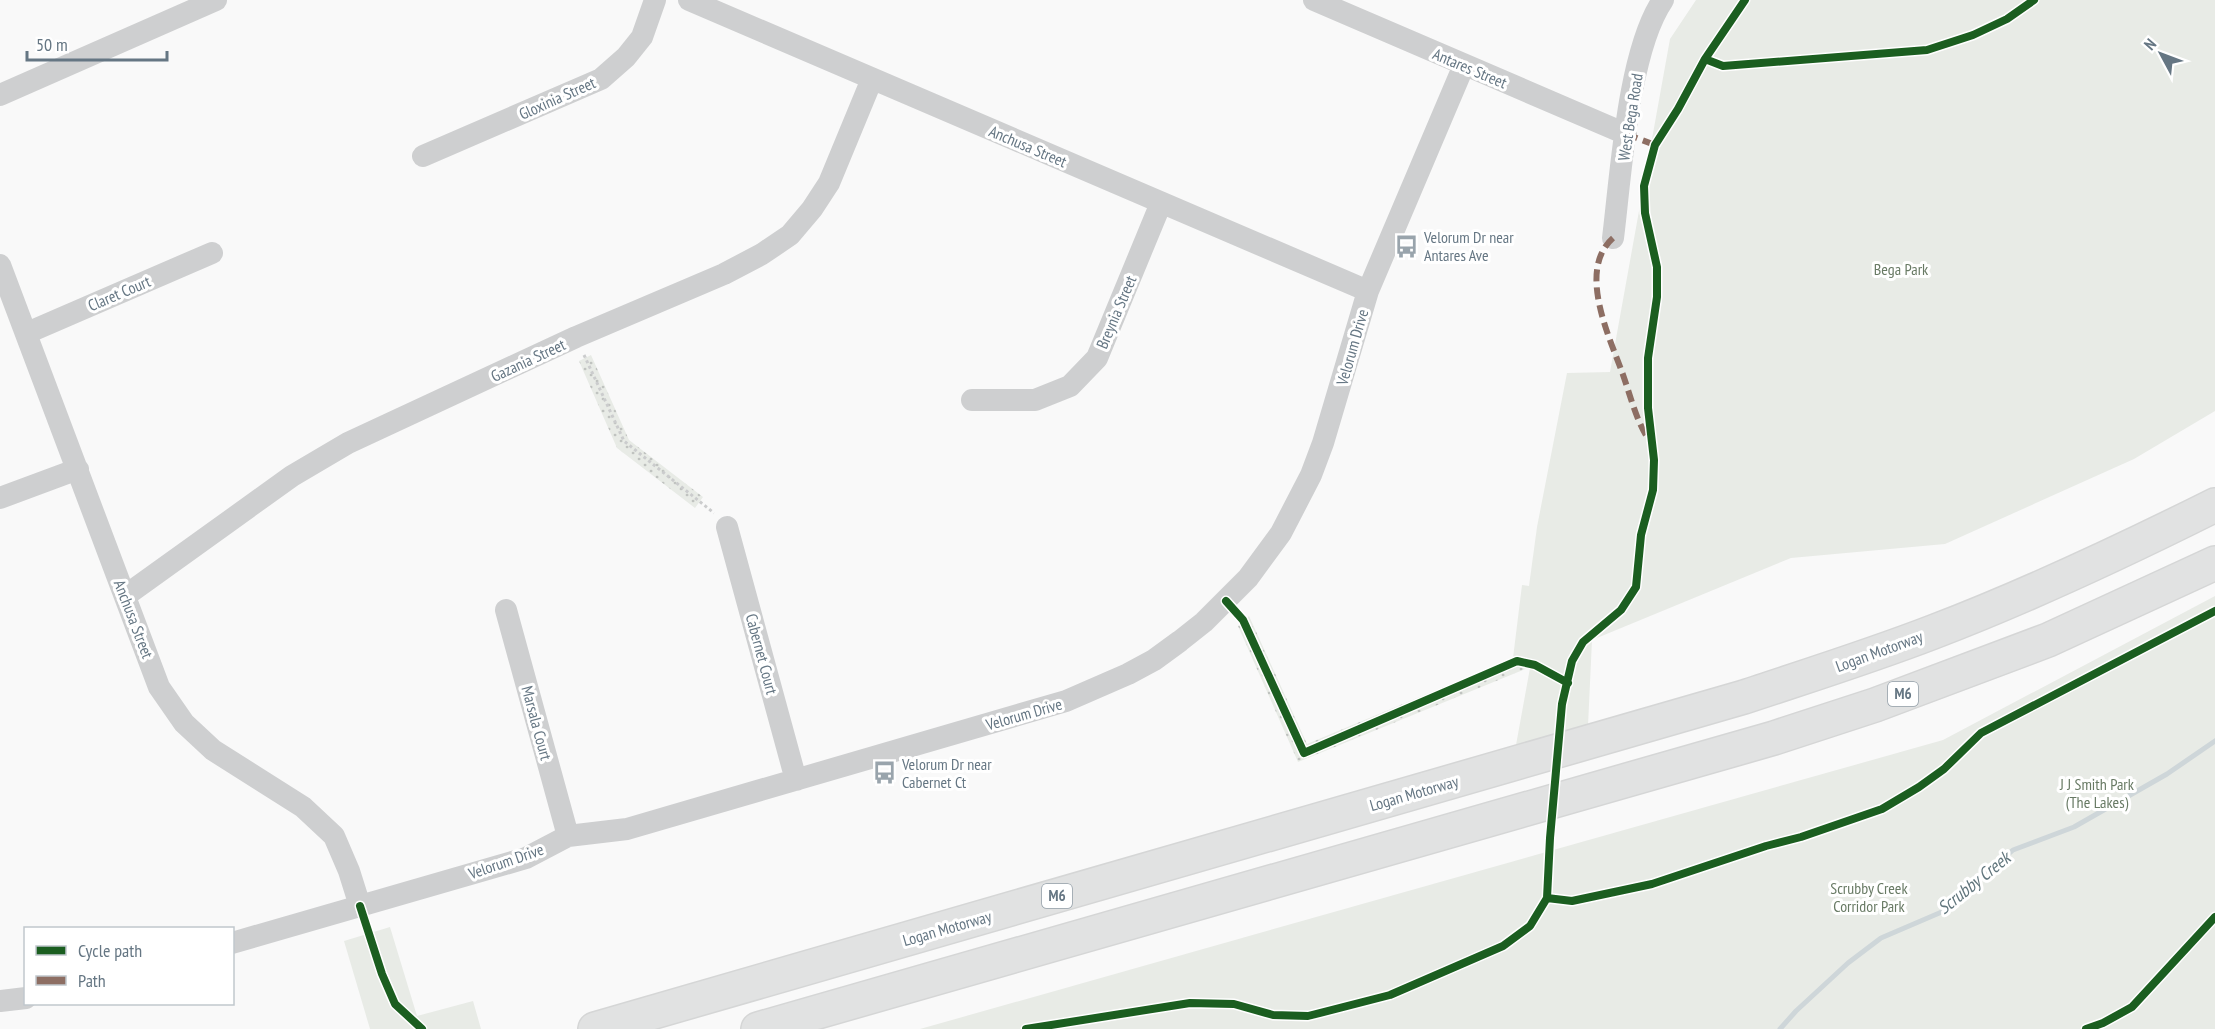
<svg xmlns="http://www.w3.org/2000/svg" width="2215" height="1029" viewBox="0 0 2215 1029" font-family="'PT Sans Narrow',sans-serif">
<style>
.grass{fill:url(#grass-dots)}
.green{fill:#e8ebe6}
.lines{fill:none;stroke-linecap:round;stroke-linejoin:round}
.stream{stroke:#ced6d9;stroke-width:5}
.highway-casing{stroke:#d5d6d6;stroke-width:36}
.path{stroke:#cbcccd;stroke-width:3;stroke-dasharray:3 3;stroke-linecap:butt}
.minor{stroke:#cecfd0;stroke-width:22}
.highway{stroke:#e1e2e2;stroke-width:33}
.quiet{stroke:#8d6e63;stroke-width:6;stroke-dasharray:12 6;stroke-linecap:butt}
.cycleway-casing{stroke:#fff;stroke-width:11}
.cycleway{stroke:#1b5e20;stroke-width:8}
.labels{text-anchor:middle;stroke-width:6;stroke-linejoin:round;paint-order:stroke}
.shield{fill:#fff;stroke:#939fa8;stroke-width:1.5}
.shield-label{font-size:15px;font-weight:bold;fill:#657683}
.street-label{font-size:16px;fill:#657683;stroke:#fff}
.poi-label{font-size:16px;fill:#657683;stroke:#fff;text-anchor:start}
.park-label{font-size:16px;fill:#687a64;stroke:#fff}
.water-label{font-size:18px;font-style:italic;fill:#60757c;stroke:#fff}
</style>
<defs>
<pattern id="grass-dots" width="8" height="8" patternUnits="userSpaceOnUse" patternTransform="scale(1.5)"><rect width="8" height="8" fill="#e8ebe6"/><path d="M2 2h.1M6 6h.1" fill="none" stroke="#c0c3c0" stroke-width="1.8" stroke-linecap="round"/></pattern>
</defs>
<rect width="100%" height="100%" fill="#f9f9f9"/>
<path class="grass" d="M591 355 629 440 703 497 695 508 617 448 579 361Z
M1249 616 1307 744 1513 658 1530 667 1298 762 1238 626Z"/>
<path class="green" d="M1696 0H2215V411L2134 459 1945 544 1791 558 1592 640 1588 726 1516 745 1530 668 1513 658 1522 585 1529 586 1537 527 1567 373 1610 372 1670 39Z
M2215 596V1029H920L1943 740Z
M390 927 417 1016 473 1001 481 1029H370L344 941Z"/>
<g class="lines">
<path class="stream" d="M1780 1029 1796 1011 1848 963 1881 938 1944 911 2013 850 2074 827 2167 774 2215 741"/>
<defs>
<path id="highway" d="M595 1029 1744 697C1807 676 1871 656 1933 632 2030 595 2123 551 2215 505
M758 1029 1774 738 1875 705 2048 640 2215 563"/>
</defs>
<use href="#highway" class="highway-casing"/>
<path class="path" d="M584 355 624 441 714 513"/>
<path class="minor" d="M689 0 1368 291
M1314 0 1626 134
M0 95 216 0
M423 156 601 79 626 57 642 37 655 0
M1613 238C1621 174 1628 51 1663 0
M0 265 159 687 184 723 213 750 303 807 334 836 349 871 360 906
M27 333 212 253
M972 400H1035L1070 386 1097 358 1161 203
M0 498 78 469
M727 527 796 780
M125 596 292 476 348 443 576 337 724 274 762 254 790 235 812 209 829 183 872 79
M506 610 568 836
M232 943 526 858 568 836 627 829 1066 701 1128 674 1154 660 1180 641 1204 622 1248 578 1281 533 1311 475 1323 443 1368 291 1464 65
M0 1001 26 998"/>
<use href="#highway" class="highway"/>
<path class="quiet" d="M1626 134 1655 145
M1613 238C1577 270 1609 336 1622 372 1630 394 1635 417 1647 437"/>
<defs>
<path id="cycleway" d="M1705 59 1723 66 1927 50 1973 35 2007 19 2034 0
M1226 601 1243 620 1304 753 1517 661 1535 665 1568 683
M1547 898 1572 901 1652 884 1766 846 1801 837 1882 809 1919 787 1944 769 1981 733 2215 611
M360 906 382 974 395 1004 422 1029
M1026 1029 1190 1003 1234 1004 1273 1015 1308 1016 1390 995 1503 946 1530 926 1547 898 1550 838 1562 704 1572 661 1583 642 1621 610 1636 587 1641 535 1653 490 1654 460 1648 408V358L1657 297V267L1645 213 1644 186 1655 145 1678 109 1705 59 1745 0
M2086 1029 2103 1023 2132 1007 2215 917"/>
</defs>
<use href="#cycleway" class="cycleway-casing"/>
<use href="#cycleway" class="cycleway"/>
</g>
<defs>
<symbol id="bus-bare" viewBox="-9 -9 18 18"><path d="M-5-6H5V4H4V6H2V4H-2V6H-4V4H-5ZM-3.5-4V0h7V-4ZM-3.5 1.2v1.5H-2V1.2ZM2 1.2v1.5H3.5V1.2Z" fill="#99a4ac" stroke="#fff" stroke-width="2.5" paint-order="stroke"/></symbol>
</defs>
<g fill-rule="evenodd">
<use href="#bus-bare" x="1390" y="230" width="33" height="33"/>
<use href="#bus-bare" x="868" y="756" width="33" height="33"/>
</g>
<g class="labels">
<g class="shield">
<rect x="1888" y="682" width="30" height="24" rx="4.5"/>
<rect x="1042" y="884" width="30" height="24" rx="4.5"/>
</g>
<g class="shield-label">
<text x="1903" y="699">M6</text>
<text x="1057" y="901">M6</text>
</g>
<g class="street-label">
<text transform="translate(1470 68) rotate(23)" y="6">Antares Street</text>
<text transform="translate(557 98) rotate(-24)" y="6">Gloxinia Street</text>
<text transform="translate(1630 117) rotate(-81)" y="6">West Bega Road</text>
<text transform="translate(1028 146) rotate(23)" y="6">Anchusa Street</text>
<text transform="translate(119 293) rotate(-23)" y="6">Claret Court</text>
<text transform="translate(1116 312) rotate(-67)" y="6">Breynia Street</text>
<text transform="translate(1352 347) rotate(-74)" y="6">Velorum Drive</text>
<text transform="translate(528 360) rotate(-25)" y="6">Gazania Street</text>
<text transform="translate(134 619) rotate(69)" y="6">Anchusa Street</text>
<text transform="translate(1879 651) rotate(-20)" y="6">Logan Motorway</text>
<text transform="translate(762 654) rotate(75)" y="6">Cabernet Court</text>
<text transform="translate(1024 714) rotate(-16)" y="6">Velorum Drive</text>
<text transform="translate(537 723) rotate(75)" y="6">Marsala Court</text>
<text transform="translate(1414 793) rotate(-16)" y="6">Logan Motorway</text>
<text transform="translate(506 861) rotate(-19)" y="6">Velorum Drive</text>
<text transform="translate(947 928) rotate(-16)" y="6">Logan Motorway</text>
</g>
<g class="poi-label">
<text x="1424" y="243">Velorum Dr near<tspan x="1424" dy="18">Antares Ave</tspan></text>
<text x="902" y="770">Velorum Dr near<tspan x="902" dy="18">Cabernet Ct</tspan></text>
</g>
<g class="park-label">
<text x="1901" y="275">Bega Park</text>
<text x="2097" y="790">J J Smith Park<tspan x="2097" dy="18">(The Lakes)</tspan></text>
<text x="1869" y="894">Scrubby Creek<tspan x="1869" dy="18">Corridor Park</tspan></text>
</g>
<g class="water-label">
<text transform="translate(1974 883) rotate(-39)" y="6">Scrubby Creek</text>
</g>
</g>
<rect x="24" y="927" width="210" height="78" fill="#ffffff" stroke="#c1c8cd" stroke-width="1.5"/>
<rect x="36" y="946" width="30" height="9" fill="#1b5e20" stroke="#c1c8cd" stroke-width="1.5"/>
<text x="78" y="957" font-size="18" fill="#657683">Cycle path</text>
<rect x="36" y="976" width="30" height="9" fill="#8d6e63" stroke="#c1c8cd" stroke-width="1.5"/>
<text x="78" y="987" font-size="18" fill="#657683">Path</text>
<g transform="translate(2161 54) rotate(311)" stroke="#ffffff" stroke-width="4.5" paint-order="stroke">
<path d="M0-4.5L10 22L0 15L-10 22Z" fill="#657683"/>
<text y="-9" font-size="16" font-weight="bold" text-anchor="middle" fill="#657683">N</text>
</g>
<path d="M27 51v9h140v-9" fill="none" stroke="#657683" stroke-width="3"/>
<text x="36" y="51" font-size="18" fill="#657683" stroke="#ffffff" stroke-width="4.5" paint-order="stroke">50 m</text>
</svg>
